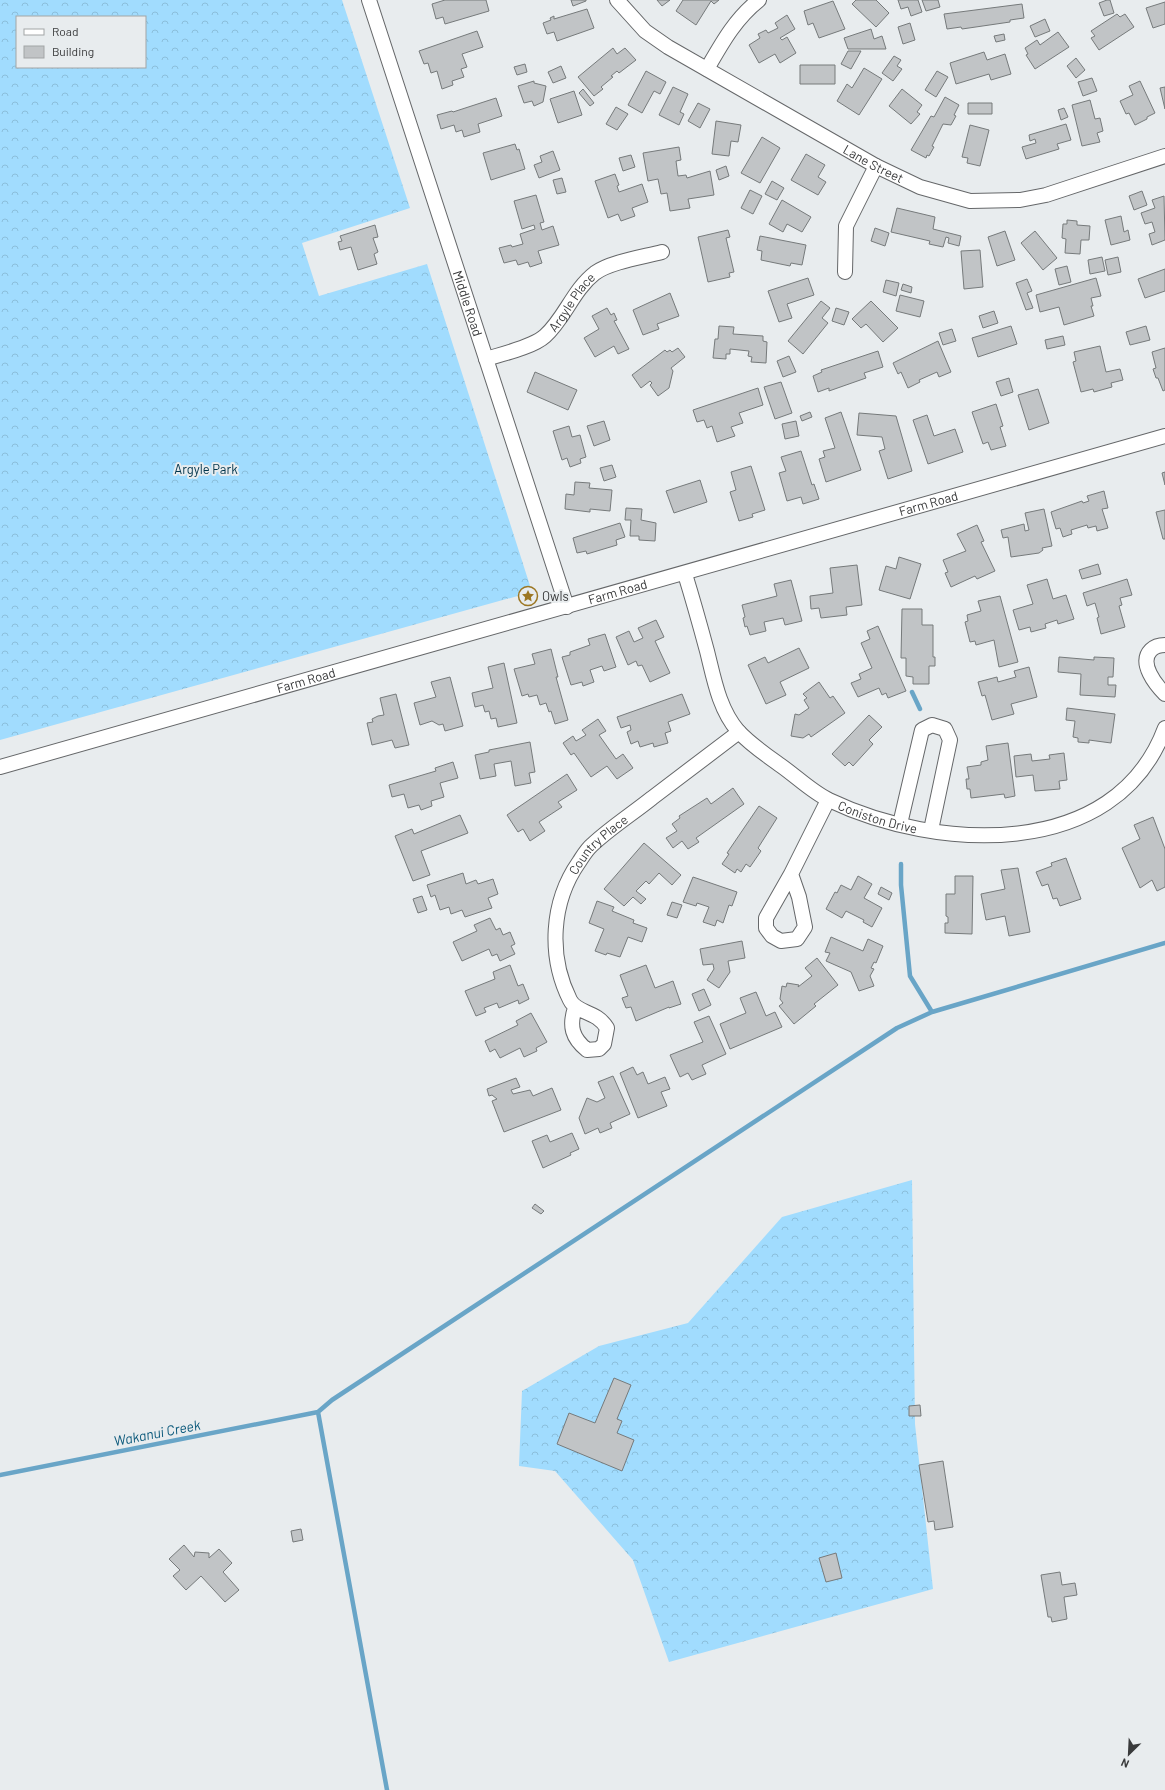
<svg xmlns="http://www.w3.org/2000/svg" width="1165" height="1790" viewBox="0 0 1165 1790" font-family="Barlow,sans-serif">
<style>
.forest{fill:url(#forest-crowns);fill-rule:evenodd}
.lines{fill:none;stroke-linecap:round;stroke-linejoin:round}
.stream{stroke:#69a5c7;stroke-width:4.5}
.building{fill:#c1c4c6;stroke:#767a7b}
.street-casing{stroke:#656769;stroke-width:16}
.street{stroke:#fff;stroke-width:14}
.labels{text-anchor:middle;stroke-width:4;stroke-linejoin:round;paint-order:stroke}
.street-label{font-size:13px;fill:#393a3b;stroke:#e8ecee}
.park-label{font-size:13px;fill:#00344b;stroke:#e8ecee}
.poi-label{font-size:13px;fill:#393a3b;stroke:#e8ecee;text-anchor:start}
.water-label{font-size:14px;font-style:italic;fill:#0b597b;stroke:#e8ecee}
</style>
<defs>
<pattern id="forest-crowns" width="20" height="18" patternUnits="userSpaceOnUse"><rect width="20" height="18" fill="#a1dcfe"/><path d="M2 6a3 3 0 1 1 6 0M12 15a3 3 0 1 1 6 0" fill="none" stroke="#8bbedb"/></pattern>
</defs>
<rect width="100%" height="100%" fill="#e8ecee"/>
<path class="forest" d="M0 0H342L410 208 302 243 319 296 427 264 532 592 0 740ZM17 17H145V67H17Z
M912 1180 915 1424 933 1589 669 1662 633 1560 555 1471 519 1466 522 1391 599 1346 688 1323 782 1217Z"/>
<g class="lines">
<path class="stream" d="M912 692 920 709
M901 864V885L910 976 932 1012
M0 1475 318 1412
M387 1790 318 1412 332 1400 897 1028 932 1012 1165 943"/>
</g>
<path class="building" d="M445 0H486L489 11 445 24 443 17 436 19 432 4Z
M571 0H586V1L573 6Z
M657 0H670L662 6Z
M683 0H719L714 4 711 1 696 25 676 11Z
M856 0H876L889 13 876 27 852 4Z
M898 0H918L922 12 911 16 908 7 901 9Z
M922 0H938L940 7 926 11Z
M1107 0H1110L1114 13 1104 16 1099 3Z
M833 1 845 29 819 38 813 23 808 25 804 11Z
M1165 2V24L1153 28 1146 8Z
M1022 4 1024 18 1010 20V22L962 29 961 27 947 29 944 14Z
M587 9 594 28 557 41 554 32 547 34 543 23 551 20 550 18 554 16V19Z
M1117 14 1120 17 1125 14 1134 27 1099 50 1091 38 1095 36 1091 31Z
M787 15 795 29 780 38 782 40 787 37 796 53 780 63 775 54 759 63 749 45 760 38 758 34 766 30 768 33 778 28 775 23Z
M1045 19 1050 31 1035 37 1030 26Z
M910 23 915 40 903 44 898 27Z
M871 29 874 39 882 36 886 49H848L844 38Z
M477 31 483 47 462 54 467 67 461 69 464 77 452 81 453 85 442 89 437 71 431 73 428 63 424 64 419 51Z
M1058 32 1069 47 1035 69 1026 55 1028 54 1025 48 1037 40 1040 45Z
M1004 34 1005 40 996 42 994 36Z
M613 48 617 54 625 48 636 60 619 73 617 71 611 76 613 77 601 87 603 89 594 96 578 77Z
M848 51H861L851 69 841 64Z
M984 52 987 60 1005 54 1011 74 991 80 989 74 956 84 950 63Z
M894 56 901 60 897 66 902 69 893 81 882 73Z
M1076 58 1085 70 1076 78 1067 66Z
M525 64 527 72 517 75 514 67Z
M800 65H835V84H800Z
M561 66 566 78 553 83 548 72Z
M864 68 882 79 859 115 837 101 847 84 852 88Z
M646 71 666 82 660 94 654 91 642 113 628 105Z
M937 71 948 77 936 97 925 90Z
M1092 78 1097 91 1083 96 1078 82Z
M534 81V83L546 86 543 102 534 106 532 101 524 103 518 86Z
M1140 81 1155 113 1147 117V119L1135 125 1129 113 1126 114 1120 101 1133 95 1129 86Z
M673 87 688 94 680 112 684 114 679 125 659 115Z
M1165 87V109L1160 88Z
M583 89 594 103 590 106 579 93Z
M902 89 922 105 917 112 920 114 911 124 889 106Z
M574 91 582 115 558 123 550 99Z
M945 97 959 105 954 115 956 116 951 125 943 124 932 146 934 147 929 156 927 155 926 158 911 150 931 116 934 117Z
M496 98 502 116 478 124 480 132 464 137 462 130 456 132 454 125 441 129 437 115 452 111 453 112Z
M1090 100 1095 119 1100 118 1103 131 1097 133 1100 142 1082 146 1072 105Z
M698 103 710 109 700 128 688 121Z
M968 103H992V114H968Z
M616 107 628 114 617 130 606 124Z
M1064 108 1068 117 1061 120 1058 110Z
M716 121 741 125 738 142 731 141 729 156 712 154Z
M1066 124 1071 140 1057 144 1059 149 1026 159 1022 147 1036 143 1035 139 1030 141 1029 135Z
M970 125 989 130 980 166 967 163 968 158 962 157Z
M762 137 780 148 760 183 741 173Z
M515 144 517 150 519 149 525 169 491 180 483 153Z
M679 147 681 160 676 161 678 176 686 175 687 178 710 171 714 195 688 199 690 208 670 211 667 193 661 194 658 179 648 181 643 153Z
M553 151 560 170 539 178 534 165 542 162 540 156Z
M806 154 825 165 818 177 826 182 818 195 791 180Z
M631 155 635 167 623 171 619 158Z
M726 166 729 176 719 180 716 170Z
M615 174 619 185 617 186 619 192 642 184 648 202 632 208 635 216 621 221 618 214 608 218 595 181Z
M562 178 566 192 557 194 553 180Z
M772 181 784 188 777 200 765 194Z
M750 190 762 196 753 214 741 208Z
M1142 191 1147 205 1134 210 1129 196Z
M536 195 544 222 540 223 542 230 553 226 559 245 538 251 542 263 530 267 528 262 518 265 516 260 504 263 499 248 511 245 512 247 523 244 520 234 535 229 534 225 522 229 514 201Z
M1164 196 1165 240 1152 245 1149 234 1155 232 1152 222 1145 224 1141 213 1155 208 1152 200Z
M782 200 811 217 802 232 787 224 783 232 769 224Z
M897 208 935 217 933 229 961 236 959 246 948 243 949 238 946 237 943 247 929 244 930 241 891 232Z
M1121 216 1124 232 1128 230 1130 240 1111 245 1105 220Z
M1067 220 1077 221V225L1090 226 1089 240H1081L1080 254 1065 253 1066 239 1062 238 1063 224H1067Z
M375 225 378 237 373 238 378 252 374 254 377 264 358 270 351 247 340 250 338 242 342 241 340 236Z
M875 228 889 233 885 246 871 241Z
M728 230 730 237 726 238 734 272 729 273 730 277 708 282 698 237Z
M1005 231 1015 260 997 266 988 237Z
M1035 231 1057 258 1043 270 1021 243Z
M760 236 806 245 802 265 791 263 790 266 761 260 762 251 757 250Z
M980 250 983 287 964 289 961 251Z
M1102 257 1105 271 1090 274 1088 260Z
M1118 257 1121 272 1108 275 1105 260Z
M1067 266 1071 282 1059 285 1055 269Z
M1165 269V291L1145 298 1138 279Z
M808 278 814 295 787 304 792 318 779 322 768 291Z
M1096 278 1101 296 1091 298 1093 306H1091L1094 316 1064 325 1059 307 1040 312 1036 295Z
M1027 279 1032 291 1027 293 1033 308 1026 310 1016 283Z
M886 280 899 283 896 296 883 292Z
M903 284 912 287 911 293 901 290Z
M670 293 679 316 657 324 659 329 643 335 633 310Z
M900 295 924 301 920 317 896 311Z
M821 301 830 308 822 318 828 323 803 354 788 341Z
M871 301 898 328 883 342 866 324 861 328 852 319Z
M607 308 611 315 614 313 617 320 614 321 629 349 618 354 614 346 595 357 584 338 599 329 592 316Z
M836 308 849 312 844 325 832 321Z
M994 311 998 323 983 328 979 316Z
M719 326 734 327 733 334 763 336V341L767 342 766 363 751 362 752 357 748 356 749 351 730 349V354H726V359L713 358 715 339H718Z
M1011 326 1017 344 978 357 972 338Z
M1146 326 1150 340 1130 345 1126 332Z
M952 329 956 341 943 345 939 333Z
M1063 336 1065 345 1047 349 1045 340Z
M938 341 951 372 939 377 937 372 919 380 920 382 908 388 901 372 898 374 893 363Z
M1100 346 1106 372 1120 369 1123 380 1111 383 1112 387 1094 392 1093 389 1081 392 1073 362 1076 361 1074 352Z
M678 348 685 357 671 368 673 371 669 388 658 396 650 385 652 383 650 381 641 388 632 375 665 350 667 352 670 350 672 352Z
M1165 348V390L1163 391 1158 378H1156L1153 369 1156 368 1152 352Z
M878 351 883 367 864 373 866 378 829 391V388L818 392 813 376 822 372 821 370Z
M789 356 796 372 783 377 777 361Z
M535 372 577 390 568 410 527 392Z
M1009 378 1013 392 1001 396 996 382Z
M781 382 792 413 775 419 764 387Z
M758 388 763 405 739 413 743 423 731 427 735 436 717 442 712 426 707 428 704 420 697 422 693 410Z
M1038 389 1049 423 1029 430 1018 395Z
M996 404 1003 426 1000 427 1006 446 991 450 988 442 983 444 972 412Z
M810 412 812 417 802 421 800 416Z
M841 412 861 470 826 482 819 459 825 457 823 451 835 448 825 418Z
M859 413 896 416 912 471 888 479 879 451 885 449 882 437 857 435Z
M927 415 934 436 955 429 963 452 928 464 913 420Z
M604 421 610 440 594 446 587 426Z
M796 421 799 436 785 439 782 424Z
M569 426 572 437 580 435 586 457 580 459 581 463 570 467 567 458 562 460 553 431Z
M801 451 812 485 814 484 819 499 803 504 801 497 787 501 779 473 786 471 781 457Z
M612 465 616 477 604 481 600 468Z
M751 466 765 510 752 514 753 517 739 521 730 492 736 490 731 472Z
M1165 472V485L1162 473Z
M700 480 707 502 674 513 666 491Z
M575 482 590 483 589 488 612 490 610 511 590 509V512L565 509 566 494 574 495Z
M1104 491 1108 508 1102 509 1108 528 1097 531 1096 526 1088 528 1087 525 1071 530 1072 534 1063 537 1060 528 1056 529 1051 512 1082 501 1083 503 1089 501 1087 496Z
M626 508 642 509 641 520 656 523 655 541 639 540V536H630L631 520H625Z
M1044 509 1052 546 1042 548 1043 550 1039 553 1011 557 1008 537 1003 538 1001 530 1024 524 1025 531 1029 530 1025 513Z
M1165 510V539H1163L1156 512Z
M620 523 625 537 616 540 617 545 587 554 586 551 577 553 573 538Z
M977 525 984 541 981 542 995 571 977 579 975 576 951 587 945 573 948 572 943 560 966 551 957 534Z
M899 557 921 564 910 599 879 590 886 566 896 569Z
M1098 564 1101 574 1082 579 1079 570Z
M857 565 862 605 846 607 847 615 821 618 819 608 811 609 810 596 833 593 830 568Z
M1047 579 1053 599 1066 595 1074 619 1058 624 1057 620 1045 624 1046 628 1031 632 1030 627 1019 630 1013 610 1033 604 1027 585Z
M1127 579 1132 595 1120 598 1122 605 1119 606 1125 627 1101 634 1097 618 1099 617 1095 603 1087 606 1083 593Z
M791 580 802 621 785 625 783 618 764 622 766 631 750 635 747 626 745 627 743 618 745 617 742 605 777 596 774 584Z
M1000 596 1018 662 999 667 994 640 976 645 975 641 970 642 965 622 968 621 967 615 981 611 978 601Z
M902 609H922V625H933V657H935V666H929V684H913V677L906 676V658H901Z
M656 620 664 637 655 641 670 673 650 682 642 665 638 666 636 661 628 665 616 637 629 631 634 642 643 638 638 628Z
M878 626 906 691 888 698 886 693 882 695 879 688 858 697 851 683 861 679 859 674 872 668 861 643 870 639 867 631Z
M605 634 616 667 604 671 602 666 590 670 594 682 583 686 582 682 571 685 562 657 570 655V652L590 645 588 639Z
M799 648 809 668 780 682 786 695 766 704 748 665 765 657 768 663Z
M551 649 558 677H556L568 720 555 724 551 711 549 712 546 703 540 705 537 695 529 697 528 694 522 696 514 669 535 664 532 654Z
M1059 657 1094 660V657L1114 658 1113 677H1108V685H1116L1115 697 1080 695 1081 674 1058 672Z
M504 663 517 723 498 727 496 718 491 719 489 711 485 712 483 705 475 707 472 693 493 688 488 667Z
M1029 667 1037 697 1011 704 1014 714 992 720 985 695 982 696 978 682 997 677 998 682 1016 677 1014 671Z
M450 677 463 726 445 731 443 724 439 725 432 721 420 725 414 703 436 697 431 682Z
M819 682 830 698 833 696 845 713 811 737 809 734 803 738 791 736 795 714 799 715 809 708 804 700 807 698 803 694Z
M396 694 409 745 395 748 392 740 372 745 367 723 373 722 372 719 378 716 384 715 380 698Z
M682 694 690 714 668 722 671 731 665 733 668 743 654 747 653 743 640 747 638 741 631 744 627 732 631 730 630 725 621 728 617 717Z
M1067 708 1115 714 1111 743 1089 740V743L1078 742V738L1073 737 1075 721 1066 720Z
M869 715 882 727 869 740 873 744 853 766 849 762 845 766 832 754Z
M598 719 606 731 599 735 616 759 623 754 633 768 617 779 607 766 591 777 574 753 571 755 563 743 573 736 576 741 586 735 582 730Z
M530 742 535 772 529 773 531 783 515 786 511 761 494 764 496 776 480 779 475 755 489 752V750Z
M1008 743 1015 796 1005 798 1004 794 971 798 970 789H967L966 779H969L967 767 981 765V762L988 760 986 746Z
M1064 753 1067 780 1059 781 1060 789 1035 791 1033 775 1016 777 1014 756 1031 754 1032 761 1050 759 1049 755Z
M453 762 458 778 440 783 444 797 431 801 432 806 421 810 419 805 408 808 404 794 392 797 389 785 436 771 435 768Z
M567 774 577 790 558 802 562 807 539 822 545 831 530 841 523 829 518 832 507 815Z
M733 788 744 804 696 838 699 842 688 849 682 841 673 848 666 838 677 831 672 824 680 818 679 816 707 798 711 804Z
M759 806 777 818 758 848 761 851 750 867 746 864 741 872 737 869 735 873 722 864 729 854 727 853Z
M460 815 468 833 421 851 430 875 413 881 395 836 412 829 414 834Z
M1153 817 1165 849V887L1157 891 1152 880 1140 888 1122 848 1140 839 1134 825Z
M644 843 681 875 672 885 659 873 649 884 646 881 636 891 646 899 641 904 633 897 624 906 604 889Z
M1066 858 1081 899 1060 906 1057 898 1053 899 1048 884 1042 886 1036 872 1052 866 1051 863Z
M1018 868 1030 932 1009 936 1005 916 986 920 981 894 1005 889 1001 870Z
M463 873 466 884 476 880 478 884 493 879 498 894 488 898 492 908 465 917 462 910 451 914 449 907 440 910 435 895 431 897 427 885Z
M858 876 872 884 864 898 882 908 872 927 863 922 864 920 846 911 842 918 826 909 835 892 837 893 841 885 851 890Z
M955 876H973L972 934 945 933V923H948V917L946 916V894H955Z
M693 877 737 892 732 906 729 905 723 923 717 920 715 926 703 922 709 907 697 903 696 906 683 902Z
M881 887 892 893 889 900 878 894Z
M422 896 427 910 418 913 413 899Z
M597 901 614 907 612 911 634 920 633 923 647 928 642 942 628 937 620 957 607 953 606 955 595 951 604 929 589 923Z
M672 902 682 905 677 918 667 915Z
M490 918 496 930 500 928 503 935 510 932 515 944 511 946 515 954 500 961 497 954 492 956 489 949 462 961 453 942 477 931 474 925Z
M831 937 863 951 868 939 883 946 876 963 874 962 871 968 874 969 870 976 874 986 859 991 851 972 826 961 830 953 825 952Z
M742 941 745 958 728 961 730 972 719 988 707 980 714 969 713 964 703 965 700 949Z
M817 958 838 985 814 1004 816 1006 794 1024 779 1006 783 1003 780 999 782 986 786 987 787 983 799 985 798 987 812 976 805 968Z
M510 965 518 986 523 984 529 999 519 1004 518 1000 499 1008 497 1003 484 1008 486 1012 476 1016 465 991 495 979 493 972Z
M646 965 655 988 673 981 681 1004 669 1008V1007L636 1021 631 1007 626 1008 622 998 628 996 620 975Z
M704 989 711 1005 699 1011 692 994Z
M756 992 766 1016 775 1012 782 1027 730 1049 720 1024 746 1013 740 998Z
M531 1013 547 1042 536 1048 537 1051 524 1057 520 1048 500 1058 495 1049 490 1052 485 1041 518 1025 516 1021Z
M709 1016 726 1054 702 1065 706 1074 692 1080 688 1073 680 1077 670 1055 703 1042 694 1022Z
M633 1067 637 1075 643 1072 648 1084 665 1077 670 1089 661 1092 667 1106 638 1118 620 1073Z
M613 1076 630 1114 610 1123 612 1128 600 1133 598 1128 585 1134 579 1118 587 1098 597 1102 605 1098 598 1082Z
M516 1078 520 1087 511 1090 513 1094 530 1090 533 1096 552 1088 561 1110 504 1132 492 1101 497 1099 492 1095 489 1096 487 1089Z
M572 1133 579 1149 570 1153 571 1155 543 1168 532 1141 547 1135 550 1142Z
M535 1204 544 1211 541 1214 532 1208Z
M614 1378 631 1385 617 1419 622 1421 617 1433 634 1440 622 1471 557 1444 569 1413 595 1423Z
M920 1405 921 1416H909V1406Z
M943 1461 953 1527 935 1530 934 1521 928 1522 919 1465Z
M301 1529 303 1540 293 1542 291 1531Z
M184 1545 194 1557 195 1552 209 1553V1558L219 1549 232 1563 223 1572 239 1590 225 1602 201 1576 186 1590 173 1576 180 1570 169 1559Z
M836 1553 842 1578 826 1582 819 1558Z
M1060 1572 1062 1585 1075 1583 1077 1595 1064 1597 1067 1619 1052 1622 1051 1617H1048L1041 1575Z"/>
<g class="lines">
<defs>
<g id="street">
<path id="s1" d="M369 0 567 607"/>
<path id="s2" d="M617 0 645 31 668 47 876 166 920 187 970 201 1020 200 1046 195 1165 156"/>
<path d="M707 69C722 43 735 19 759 0"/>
<path d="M845 272 846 226 876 166"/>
<path id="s3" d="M486 359C502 354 533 347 545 336 565 318 573 290 595 273 610 262 643 257 662 252"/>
<path id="s4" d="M685 574C693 600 700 625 707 651 714 679 719 709 738 731 750 744 766 755 780 765 796 776 812 792 829 800 936 851 1115 862 1165 728"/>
<path d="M1165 645C1159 645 1155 646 1151 650 1138 663 1156 685 1165 694"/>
<path id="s5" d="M0 767 1165 436"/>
<path d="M900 824 922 730 932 725 945 729 950 740 931 830"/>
<path d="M791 874 766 918V928L772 936 781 941 797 939 805 927 799 897 791 874 828 800"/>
<path id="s6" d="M575 1008C569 1026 572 1038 587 1050L599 1049 604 1044 607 1028C596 1010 577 1014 570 1000 548 956 551 902 579 862 583 856 587 849 592 845 610 828 632 814 652 798 681 776 710 754 739 732"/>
</g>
</defs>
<use href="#street" class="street-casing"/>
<use href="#street" class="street"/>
</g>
<defs>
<symbol id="sight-ring" viewBox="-11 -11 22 22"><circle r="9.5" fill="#e8ecee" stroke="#9c7723" stroke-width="1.5"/><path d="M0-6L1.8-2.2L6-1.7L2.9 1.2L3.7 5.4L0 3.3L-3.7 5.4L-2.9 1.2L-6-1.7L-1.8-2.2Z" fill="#9c7723"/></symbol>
</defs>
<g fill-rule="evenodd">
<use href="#sight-ring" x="517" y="585" width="22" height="22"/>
</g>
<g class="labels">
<g class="street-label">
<text dy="5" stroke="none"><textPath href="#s2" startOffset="306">Lane Street</textPath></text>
<text dy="5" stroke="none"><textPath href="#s1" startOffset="319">Middle Road</textPath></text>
<text dy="5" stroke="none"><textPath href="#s3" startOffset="107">Argyle Place</textPath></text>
<text dy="5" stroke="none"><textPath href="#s5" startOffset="965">Farm Road</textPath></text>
<text dy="5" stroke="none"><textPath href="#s5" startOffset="642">Farm Road</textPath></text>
<text dy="5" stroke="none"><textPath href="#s5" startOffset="318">Farm Road</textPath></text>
<text dy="5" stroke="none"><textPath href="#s4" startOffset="333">Coniston Drive</textPath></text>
<text dy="5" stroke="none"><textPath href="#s6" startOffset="301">Country Place</textPath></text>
</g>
<g class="park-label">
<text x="206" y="474">Argyle Park</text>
</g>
<g class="poi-label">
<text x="542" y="601">Owls</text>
</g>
<g class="water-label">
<text transform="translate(157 1433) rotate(-11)" y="5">Wakanui Creek</text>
</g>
</g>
<rect x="16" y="16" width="130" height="52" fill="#e8ecee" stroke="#a2a5a6"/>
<rect x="24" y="29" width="20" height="6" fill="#ffffff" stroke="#a2a5a6"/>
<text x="52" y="36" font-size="12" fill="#393a3b">Road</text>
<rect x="24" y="46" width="20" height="12" fill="#c1c4c6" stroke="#a2a5a6"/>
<text x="52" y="56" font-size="12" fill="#393a3b">Building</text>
<g transform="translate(1129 1754) rotate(204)" stroke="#e8ecee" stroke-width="3" paint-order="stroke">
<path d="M0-3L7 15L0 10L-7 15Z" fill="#393a3b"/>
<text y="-6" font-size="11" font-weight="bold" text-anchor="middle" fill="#393a3b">N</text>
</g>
</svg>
